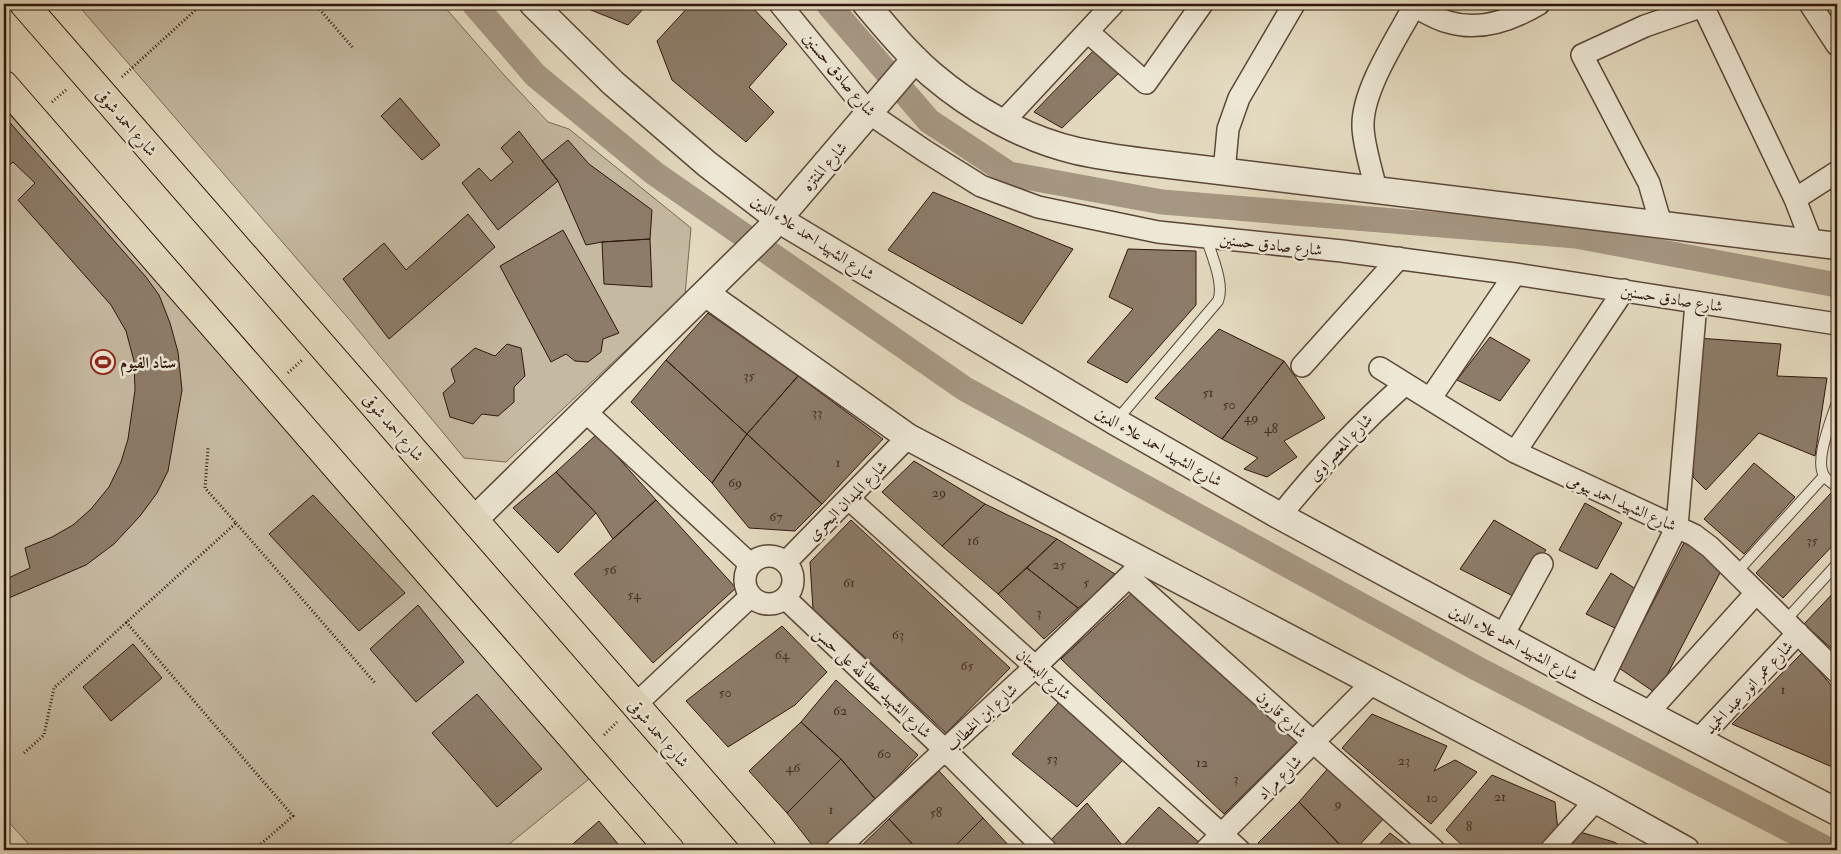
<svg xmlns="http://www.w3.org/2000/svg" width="1841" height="854" viewBox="0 0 1841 854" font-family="'IM FELL Double Pica',Amiri,serif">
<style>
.green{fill:#c5b9a1;stroke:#7a6856}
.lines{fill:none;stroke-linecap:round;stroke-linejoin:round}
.canal{stroke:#a69782;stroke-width:25}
.building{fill:#8d7c69;stroke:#2f160c}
.service-casing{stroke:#5c4739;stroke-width:12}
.minor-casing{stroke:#5c4739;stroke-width:24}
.tertiary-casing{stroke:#5c4739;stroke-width:29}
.primary-casing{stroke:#2f160c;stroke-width:30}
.path{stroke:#2f160c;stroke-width:3;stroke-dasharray:1 2.5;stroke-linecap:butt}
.service{stroke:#ede7d5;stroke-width:10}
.minor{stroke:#ede7d5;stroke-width:21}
.tertiary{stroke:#ede7d5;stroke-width:26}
.primary{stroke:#e4dabf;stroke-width:28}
.labels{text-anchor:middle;stroke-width:5;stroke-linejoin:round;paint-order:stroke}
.number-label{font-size:14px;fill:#463023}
.street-label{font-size:16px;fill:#2f160c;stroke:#ede7d5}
.poi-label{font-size:16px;font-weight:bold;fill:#2f160c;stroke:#ede7d5;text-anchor:start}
</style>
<rect width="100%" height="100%" fill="#e4dabf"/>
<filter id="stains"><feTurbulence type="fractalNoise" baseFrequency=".004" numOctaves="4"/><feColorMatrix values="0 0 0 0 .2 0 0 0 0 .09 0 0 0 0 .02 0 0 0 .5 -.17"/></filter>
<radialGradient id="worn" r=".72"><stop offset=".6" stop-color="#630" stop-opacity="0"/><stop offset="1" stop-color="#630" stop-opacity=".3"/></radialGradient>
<path class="green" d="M77 4H442L504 75 548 122 569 129 691 228 685 295 506 462 464 458 354 325Z
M4 108 202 331 589 779 502 850H34L4 817Z"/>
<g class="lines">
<path class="canal" d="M474 4 535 75 654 173 965 389 1478 669 1829 850
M828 4 929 121 1009 174 1162 202 1576 236 1837 285"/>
</g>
<path class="building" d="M582 4H648L628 25 586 8Z
M691 4H749L787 44 749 87 774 112 746 142 672 80 657 41Z
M1098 46 1123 69 1062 128 1034 112Z
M400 98 440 145 422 160 381 116Z
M4 116 146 277 159 295 170 323 178 352 182 390 168 471 157 493 140 516 114 544 86 565 4 600V580L30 568 25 548 52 537 73 525 91 509 109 487 121 462 128 439 135 390 134 361 126 331 111 305 18 200 35 183 13 162 4 170Z
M519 131 558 181 498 230 462 183 479 168 491 181 513 162 501 148Z
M568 140 589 164 652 210 650 239 602 242 586 245 558 181 542 161Z
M933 192 1073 249 1022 324 888 250Z
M468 214 495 247 389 339 343 279 384 243 406 270Z
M563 230 619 333 603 339 601 352 588 362 575 361 566 354 551 362 500 266Z
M650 239 652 287 604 284 602 242Z
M1128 249 1196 251V305L1127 383 1087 362 1133 309 1109 297Z
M708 313 798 376 747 434 666 360Z
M1219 329 1284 361 1222 439 1155 398Z
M1490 337 1530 360 1500 401 1457 380Z
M1697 338 1781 344 1777 376 1827 378 1815 456 1759 433 1706 490 1693 477Z
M507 344 521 348 525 376 514 387V402L498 416 482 414 473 424 450 417 443 393 455 382 451 369 475 348 495 356Z
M666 360 747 434 712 483 631 402Z
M1284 361 1325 418 1284 441 1297 457 1267 477 1244 469 1258 458 1222 439Z
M798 376 883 439 822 504 747 434Z
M597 434 656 500 613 539 596 513 556 472Z
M747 434 822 504 795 531 749 528 712 483Z
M914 461 985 504 942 546 882 492Z
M1754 463 1795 497 1744 554 1704 519Z
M556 472 596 513 558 553 513 508Z
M1831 493 1837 499V541L1783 598 1756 573Z
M313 495 405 593 359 631 269 534Z
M656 500 736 588 653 663 574 574Z
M1585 503 1622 523 1597 569 1559 550Z
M985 504 1057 539 998 594 942 546Z
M851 520 1010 668 946 733 813 609 810 562Z
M1494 520 1546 550 1513 596 1460 569Z
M1057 539 1120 577 1078 608 1027 568Z
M1686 539 1721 571 1657 694 1619 668Z
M1027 568 1078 608 1044 639 998 594Z
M1611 573 1642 593 1623 632 1586 614Z
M1837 589V643L1832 649 1804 624Z
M1135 590 1300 739 1224 814 1061 659Z
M418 605 464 662 416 702 370 649Z
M782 626 827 672 795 705 728 747 686 701Z
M133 644 162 678 111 721 83 687Z
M1803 652 1837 692V769L1732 724Z
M836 680 918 755 876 800 841 759 801 722Z
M477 694 542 769 497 807 432 733Z
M1059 702 1125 758 1077 807 1012 754Z
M1372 714 1447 746 1434 771 1455 760 1477 772 1431 824 1342 748Z
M801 722 841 759 787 813 749 771Z
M841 759 876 800 823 850H816L787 813Z
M1330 766 1386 816 1355 850H1345L1299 802Z
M939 771 983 818 951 850H918L889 819Z
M1492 775 1555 802 1558 831 1541 850H1467L1446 830Z
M1299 802 1345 850H1267L1258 843Z
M1087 803 1123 846 1118 850H1054L1047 844Z
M1159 807 1201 844 1195 850H1127L1123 846Z
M983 818 1013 850H951Z
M889 819 918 850H857Z
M599 821 623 850H566Z
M1580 832 1614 842 1628 850H1565Z
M1390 833 1412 850H1374Z"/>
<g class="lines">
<defs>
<path id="service" d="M1837 402C1832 419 1813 462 1825 477 1828 481 1834 484 1837 487
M1116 421 1218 301C1225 284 1211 254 1206 237
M1736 573 1824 476
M1785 621 1837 564"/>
<path id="minor" d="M780 4 869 113 925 151 981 186 1038 207 1158 232 1342 251 1515 274 1837 324
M1410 4C1422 10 1435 19 1448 22 1480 32 1512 20 1539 4
M1702 4 1795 199 1812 243
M1810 4 1837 45
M1088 32 1146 83 1202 4
M1003 122 1113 4
M1224 172 1228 129 1239 98 1294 4
M1376 190C1372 171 1363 144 1363 126 1362 90 1397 38 1414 6
M1795 199 1837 172
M1661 224 1649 183 1582 55 1645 26 1703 6
M1302 366 1399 258
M1380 368 1515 452 1694 535 1710 547 1837 672
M1430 399 1515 274
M585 411 750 564
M1515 452 1624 290
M849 499 1239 850
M1280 516C1318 468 1359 425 1405 384
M745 580a24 24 0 1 1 48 0a24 24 0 1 1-48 0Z
M786 562 908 437
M1130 578 1434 850
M785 598 945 750 1046 850
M1502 637 1542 564
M1598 688 1677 526 1696 303
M635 705 751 596
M1647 714 1756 593
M1698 740 1798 633
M836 850 1035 667 1145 561
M1206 850 1372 683
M1551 850 1596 800"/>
<path id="tertiary" d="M533 4 613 83 707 164 778 219 1116 422 1280 516 1598 688 1837 812
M866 4C886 28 907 53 931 74 972 109 1024 139 1077 151 1100 156 1122 159 1145 162L1837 246
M705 293 908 437 1596 800 1686 850
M474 520 768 231 915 59"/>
<path id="primary" d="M24 4 762 850
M4 85 670 850"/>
</defs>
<use href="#service" class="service-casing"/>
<use href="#minor" class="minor-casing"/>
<use href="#tertiary" class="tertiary-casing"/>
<use href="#primary" class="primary-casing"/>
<path class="path" d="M315 4 353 48
M122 77 202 4
M52 102 66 90
M288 373 302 360
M236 523 376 684
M126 622 293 816 254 850
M604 735 617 722
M24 753 44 735 54 688 236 523 205 488 208 448"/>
<use href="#service" class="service"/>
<use href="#minor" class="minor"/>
<use href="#tertiary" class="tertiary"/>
<use href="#primary" class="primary"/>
</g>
<defs>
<symbol id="stadium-ring" viewBox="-11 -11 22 22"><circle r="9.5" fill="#ede7d5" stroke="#8f2418" stroke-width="1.5"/><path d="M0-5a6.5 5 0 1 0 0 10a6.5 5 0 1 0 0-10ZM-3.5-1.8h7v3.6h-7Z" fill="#8f2418"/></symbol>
</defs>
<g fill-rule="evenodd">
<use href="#stadium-ring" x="89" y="348" width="28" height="28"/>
</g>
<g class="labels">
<g class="number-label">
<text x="749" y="380">35</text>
<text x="1208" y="397">51</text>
<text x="1229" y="409">50</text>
<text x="817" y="417">33</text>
<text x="1251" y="422">49</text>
<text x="1271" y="433">48</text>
<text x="838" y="467">1</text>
<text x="735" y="487">69</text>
<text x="939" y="497">29</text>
<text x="776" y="521">67</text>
<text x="973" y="545">16</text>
<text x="1812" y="545">35</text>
<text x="1059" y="569">25</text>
<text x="610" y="574">56</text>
<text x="849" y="587">61</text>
<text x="1086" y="587">5</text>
<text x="634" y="599">54</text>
<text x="1039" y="617">3</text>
<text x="898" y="639">63</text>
<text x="782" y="659">64</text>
<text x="967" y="670">65</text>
<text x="1783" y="694">1</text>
<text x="725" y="697">50</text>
<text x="840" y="715">62</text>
<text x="884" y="758">60</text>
<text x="1052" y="763">53</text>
<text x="1404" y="765">23</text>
<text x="1202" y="767">12</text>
<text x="793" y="772">46</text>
<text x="1236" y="783">3</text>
<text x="1500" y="801">21</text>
<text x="1432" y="802">10</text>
<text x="1338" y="808">9</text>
<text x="831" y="814">1</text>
<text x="936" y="817">58</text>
<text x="1469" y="831">8</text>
</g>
<g class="street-label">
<text transform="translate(840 74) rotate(50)" y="6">شارع صادق حسنين</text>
<text transform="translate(127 122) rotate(49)" y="6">شارع احمد شوقى</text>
<text transform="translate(824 166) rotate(-49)" y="6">شارع المنتزه</text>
<text transform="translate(813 237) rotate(33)" y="6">شارع الشهيد احمد علاء الدين</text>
<text transform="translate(1271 244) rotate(6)" y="6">شارع صادق حسنين</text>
<text transform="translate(1672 298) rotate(9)" y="6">شارع صادق حسنين</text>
<text transform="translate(394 427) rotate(49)" y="6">شارع احمد شوقى</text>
<text transform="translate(1159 446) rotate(30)" y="6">شارع الشهيد احمد علاء الدين</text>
<text transform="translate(1340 447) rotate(-47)" y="6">شارع المعصراوى</text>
<text transform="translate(847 500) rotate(-45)" y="6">شارع الميدان البحرى</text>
<text transform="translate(1622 502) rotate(24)" y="6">شارع الشهيد احمد بيومى</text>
<text transform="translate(1514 642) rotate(28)" y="6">شارع الشهيد احمد علاء الدين</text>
<text transform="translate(1044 674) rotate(42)" y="6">شارع البستان</text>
<text transform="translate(873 682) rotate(43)" y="6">شارع الشهيد عطا لله على حسن</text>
<text transform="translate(1748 687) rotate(-47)" y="6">شارع عمر انور عبد الحميد</text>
<text transform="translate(1282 714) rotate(42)" y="6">شارع قارون</text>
<text transform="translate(981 717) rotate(-43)" y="6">شارع ابن الخطاب</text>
<text transform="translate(659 733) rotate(49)" y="6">شارع احمد شوقى</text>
<text transform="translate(1279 777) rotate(-45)" y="6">شارع مراد</text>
</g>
<g class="poi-label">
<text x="120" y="368">ستاد الفيوم</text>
</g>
</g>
<rect width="1841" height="854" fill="none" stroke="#e4dabf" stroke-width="20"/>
<rect x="5" y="5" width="1831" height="844" fill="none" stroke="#2f160c" stroke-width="2.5"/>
<rect x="10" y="10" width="1821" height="834" fill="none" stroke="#2f160c"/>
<rect width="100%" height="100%" filter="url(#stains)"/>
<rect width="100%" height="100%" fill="url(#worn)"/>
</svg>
